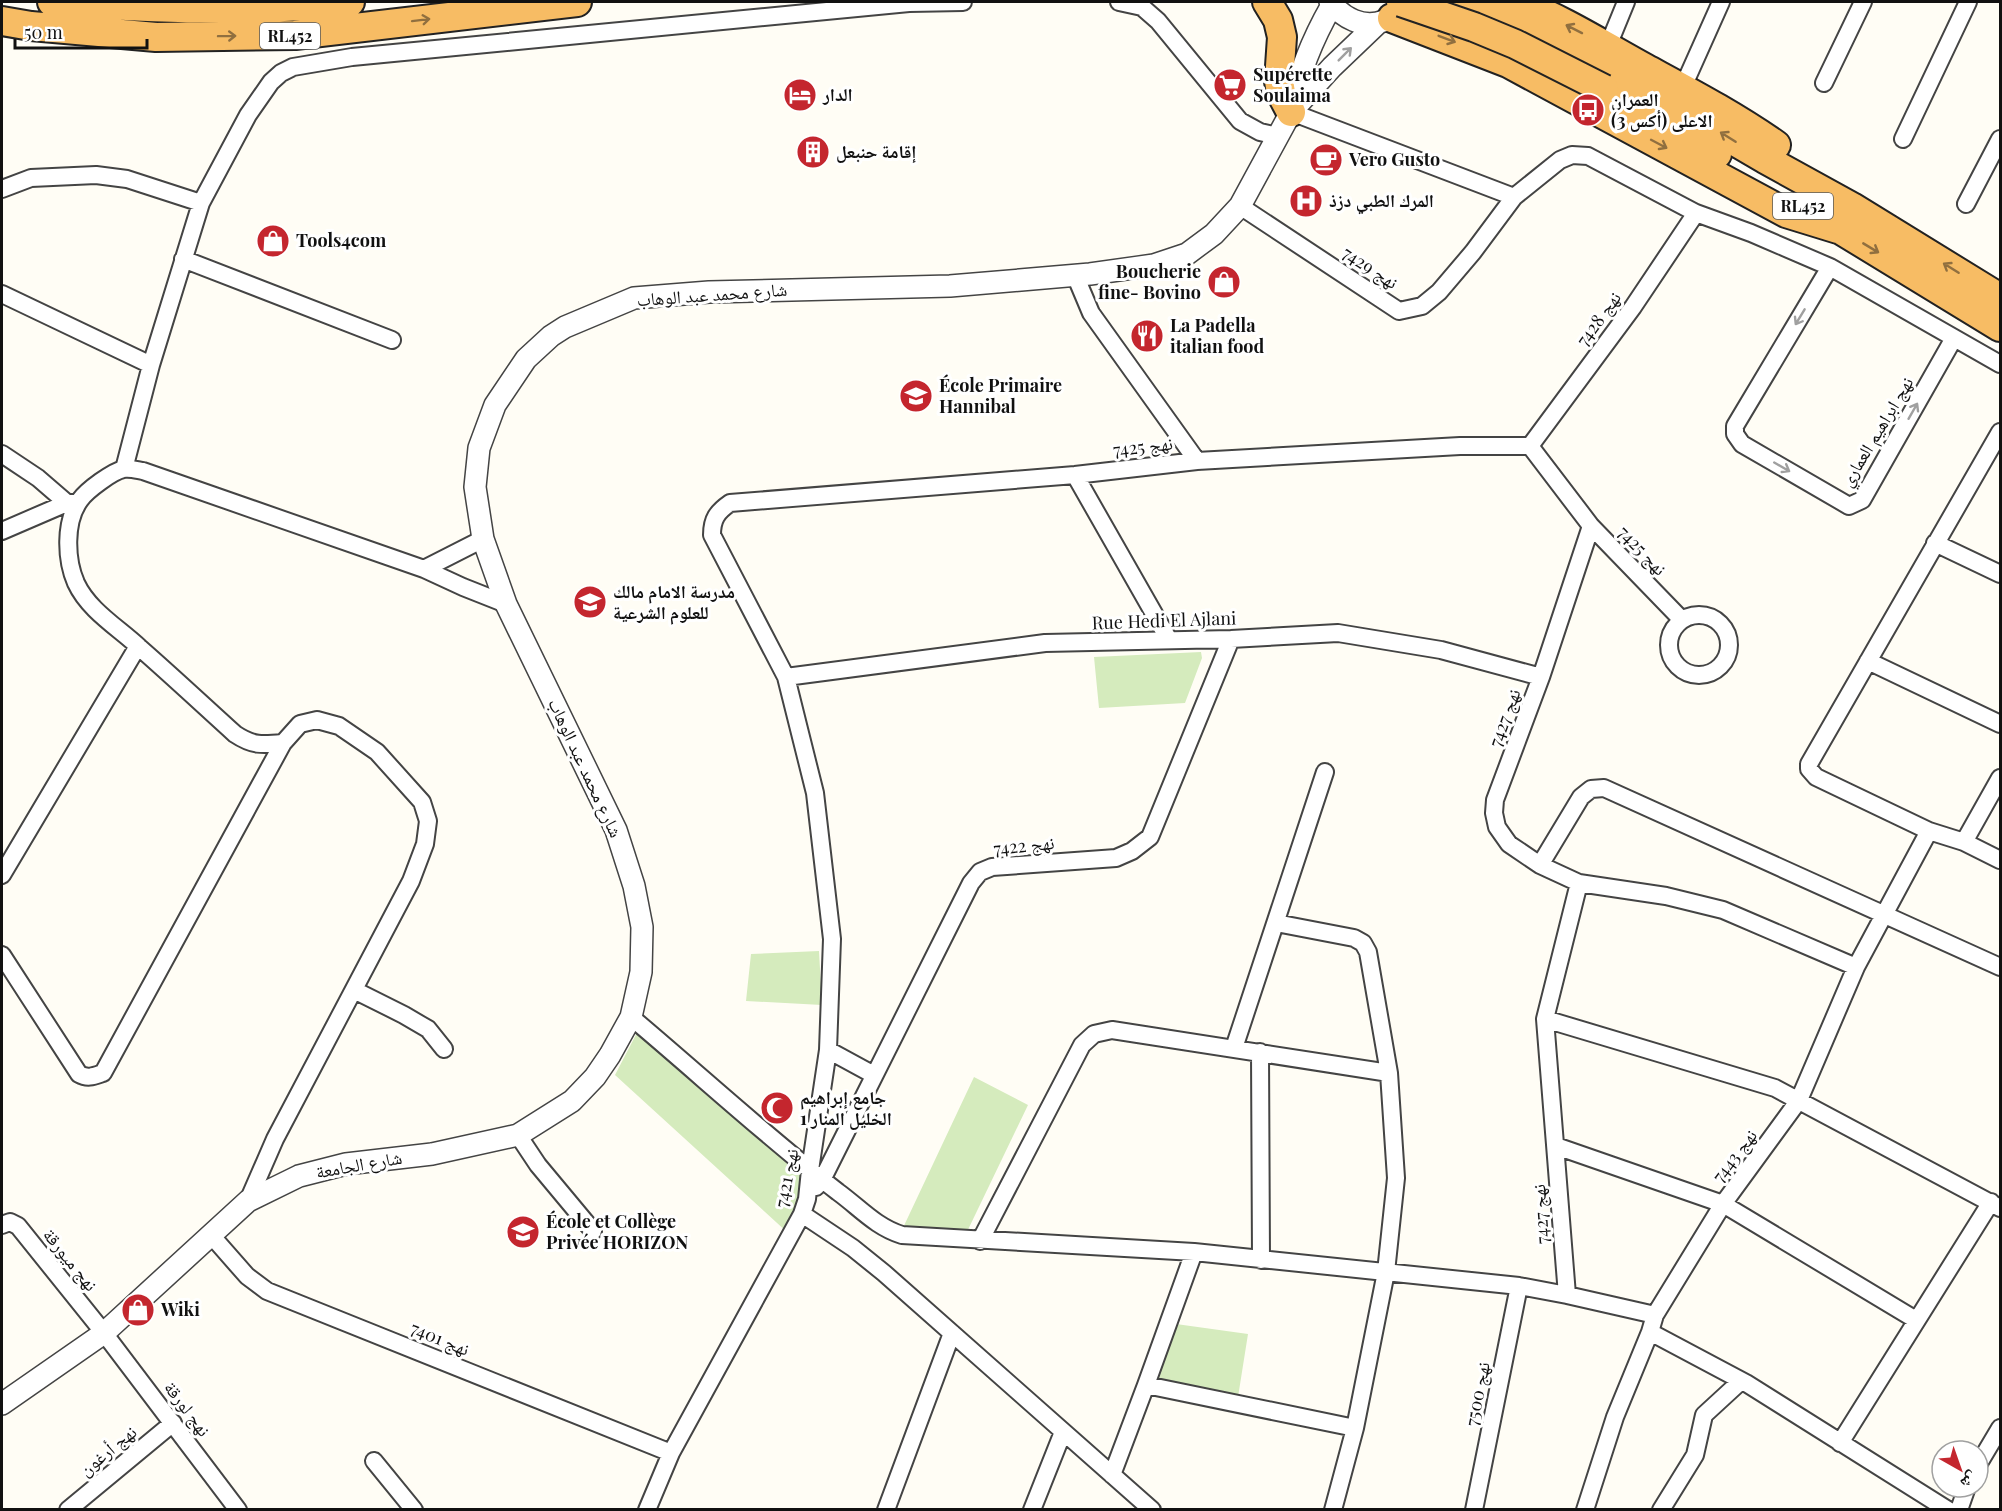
<svg xmlns="http://www.w3.org/2000/svg" width="2002" height="1511" viewBox="0 0 2002 1511" font-family="'Playfair Display','Noto Naskh Arabic',serif">
<style>
.green{fill:#d5ebbd}
.lines{fill:none;stroke-linecap:round;stroke-linejoin:round}
.minor-casing{stroke:#444;stroke-width:20}
.tertiary-casing{stroke:#444;stroke-width:24}
.trunk-casing{stroke:#222;stroke-width:32}
.minor{stroke:#fff;stroke-width:16}
.tertiary{stroke:#fff;stroke-width:21}
.trunk{stroke:#f7bc64;stroke-width:28}
.trunk-bridge-casing{stroke:#222;stroke-width:32;stroke-linecap:butt}
.trunk-bridge{stroke:#f7bc64;stroke-width:28}
.oneway{stroke:#906f3f}
.oneway2{stroke:#a0a0a0}
.labels{text-anchor:middle;stroke-width:6;stroke-linejoin:round;paint-order:stroke}
.shield{fill:#fff;stroke:#585858;stroke-width:1.5}
.shield-label{font-size:16px;font-weight:bold;fill:#111}
.poi-label{font-size:18px;font-weight:bold;fill:#111;stroke:#fff;text-anchor:start}
.street-label{font-size:18px;fill:#111;stroke:#fff}
</style>
<rect width="100%" height="100%" fill="#fffdf5"/>
<path class="green" d="M1201 652 1202 658 1185 703 1099 708 1094 657Z
M819 951 822 1005 746 1001 751 954Z
M642 1023 806 1164 801 1204 788 1233 615 1075Z
M974 1077 1028 1105 964 1238 901 1232Z
M1176 1324 1248 1334 1238 1397 1156 1380Z"/>
<g class="lines">
<defs>
<path id="minor" d="M1119 2 1142 7 1158 21 1240 121 1260 132 1277 136
M1608 46 1626 2
M1824 83 1863 2
M1683 87 1721 2
M1291 112 1514 197
M1903 139 1968 2
M2 189 31 178 96 175 127 179 201 203
M1966 204 2000 139
M1240 206 1399 311 1422 306 1439 292 1473 252 1514 197 1560 160 1572 155 1588 156 1696 213 1751 233 1830 267 2000 364
M183 259 392 340
M1830 267 1735 426V434L1742 444 1849 506 1862 500 1954 338
M1075 275 1091 313 1197 461
M2 294 151 365
M2000 432 1809 764V769L1816 777 1929 831 1964 842 2000 860
M1530 446 1633 307 1696 213
M2 454 38 478 67 503
M124 469 151 365 201 203 248 115 271 82 281 73 293 67 352 57 909 3 963 2
M1075 475 1169 640
M1591 526 1541 677 1495 800 1494 813 1497 827 1509 844 1540 865 1579 883 1666 896 1723 910 1856 967
M2 531 67 503H77
M1935 543 2000 574
M424 569 483 539
M1669 645a30 30 0 1 1 60 0a30 30 0 1 1-60 0Z
M1868 661 2000 724
M786 677 1045 643 1231 639 1338 633 1441 650 1541 677
M1964 842 2000 778
M1540 865 1581 797 1591 789 1604 788 2000 967
M2 875 138 646
M1276 923 1354 938 1363 943 1368 952 1389 1073 1396 1178 1386 1272 1355 1428 1333 1510
M2 955 79 1074C88 1079 94 1076 103 1073L283 743
M354 990 404 1015 428 1029 444 1049
M631 1017C700 1075 767 1137 838 1192 860 1208 876 1227 902 1235L1194 1252 1519 1286 1567 1295 1655 1315
M1545 1019 1775 1088 2000 1208
M1234 1048 1325 772
M828 1050 874 1075
M1260 1052 1261 1260
M518 1135 538 1165 593 1231
M1556 1146 1723 1204 1916 1320
M816 1187 822 1180 971 883 980 872 992 867 1116 858 1132 851 1150 837 1231 639
M248 1201 275 1139 411 881 425 844 428 821 422 802 377 752 339 726 317 720 300 724 283 743C262 745 253 746 235 734 203 705 172 676 140 648 119 628 89 611 76 583 66 560 64 522 80 500 87 490 113 471 124 469 130 468 137 470 143 471L424 569 463 587 506 604
M802 1214 853 1248 884 1273 1152 1510
M2 1225 10 1222 18 1226 104 1333 238 1510
M211 1235 247 1276 267 1291 671 1453
M980 1241 1082 1045 1094 1034 1112 1030 1389 1073
M1567 1295 1545 1019 1579 883
M1650 1332 1746 1383 1948 1510
M1146 1385 1355 1428
M1840 1443 1991 1202
M374 1461 414 1510
M1978 1465 2000 1428
M1112 1475 1146 1385 1194 1252
M68 1510 173 1423
M647 1510 671 1453 802 1214 807 1199 810 1170 828 1050 832 939 815 793 786 677 712 535C712 519 717 512 730 503L1075 475 1197 461 1460 446H1530L1591 526 1682 620
M886 1510 952 1333
M1032 1510 1063 1432
M1474 1510 1519 1286
M1585 1510 1615 1417 1650 1332 1655 1315 1723 1204 1799 1100 1856 967 1929 831
M1661 1510 1695 1455 1704 1415 1741 1381
M1959 1510 1967 1487"/>
<path id="tertiary" d="M1330 2C1343 18 1363 29 1384 21
M1292 109C1299 71 1313 38 1332 5
M2 1404 104 1333 248 1201 299 1176 346 1164 432 1154 518 1135 572 1101 595 1077 610 1055 631 1017 641 972 642 927 634 886 616 830 506 604 483 539 475 487 479 448 495 405 526 359 551 336 565 327 634 298 709 292 950 286 1090 274 1154 265 1187 254 1214 234 1240 206 1291 112 1332 67 1377 24"/>
<path id="trunk" d="M52 2C151 8 250 13 350 2
M1267 2 1278 20 1282 37 1279 81 1281 93 1291 112
M1464 2 1528 28 1618 73 1765 159 1852 207 2000 298
M1518 2C1562 19 1603 45 1645 68 1691 93 1733 115 1776 145
M1392 18 1508 63 1786 213 1838 229
M2 21 31 26 156 37 295 35 577 2
M1604 89 1717 154
M1823 219 2000 327"/>
</defs>
<use href="#minor" class="minor-casing"/>
<use href="#tertiary" class="tertiary-casing"/>
<use href="#trunk" class="trunk-casing"/>
<use href="#minor" class="minor"/>
<use href="#tertiary" class="tertiary"/>
<use href="#trunk" class="trunk"/>
<defs>
<path id="trunk-bridge" d="M1401 2 1474 27 1515 44 1604 89"/>
</defs>
<use href="#trunk-bridge" class="trunk-bridge-casing"/>
<use href="#trunk-bridge" class="trunk-bridge"/>
</g>
<defs><path id="oneway-shaft" d="M-6 0H5M1.5-3L5.5 0L1.5 3" fill="none" stroke-width="1.6" stroke-linecap="round" stroke-linejoin="round" transform="scale(1.5)"/></defs>
<g class="oneway">
<use href="#oneway-shaft" transform="translate(421 20) rotate(-7)"/>
<use href="#oneway-shaft" transform="translate(1574 29) rotate(-153)"/>
<use href="#oneway-shaft" transform="translate(227 36) rotate(-1)"/>
<use href="#oneway-shaft" transform="translate(1447 39) rotate(21)"/>
<use href="#oneway-shaft" transform="translate(1728 137) rotate(-148)"/>
<use href="#oneway-shaft" transform="translate(1659 144) rotate(28)"/>
<use href="#oneway-shaft" transform="translate(1871 248) rotate(31)"/>
<use href="#oneway-shaft" transform="translate(1951 268) rotate(-148)"/>
</g>
<g class="oneway2">
<use href="#oneway-shaft" transform="translate(1345 54) rotate(-45)"/>
<use href="#oneway-shaft" transform="translate(1800 317) rotate(121)"/>
<use href="#oneway-shaft" transform="translate(1913 411) rotate(-60)"/>
<use href="#oneway-shaft" transform="translate(1782 467) rotate(30)"/>
</g>
<defs>
<symbol id="supermarket-disc" viewBox="-11 -11 22 22"><circle r="9.5" fill="#c4262e" stroke="#fff"/><path d="M-6-5.5h2.5l.6 2H6L4.5 2H-2.5L-4.4-4H-6ZM-1.5 3.2a1.3 1.3 0 1 0 .1 0ZM3 3.2a1.3 1.3 0 1 0 .1 0Z" fill="#fff"/></symbol>
<symbol id="hotel-disc" viewBox="-11 -11 22 22"><circle r="9.5" fill="#c4262e" stroke="#fff"/><path d="M-6-4.5h1.5V1H6V5H4.5V3h-9V5H-6ZM-4 0a1.8 1.8 0 1 1 3.6 0ZM.5 0V-2.5h3Q6-2.5 6 0Z" fill="#fff"/></symbol>
<symbol id="bus-disc" viewBox="-11 -11 22 22"><circle r="9.5" fill="#c4262e" stroke="#fff"/><path d="M-5-6H5V4H4V6H2V4H-2V6H-4V4H-5ZM-3.5-4V0h7V-4ZM-3.5 1.2v1.5H-2V1.2ZM2 1.2v1.5H3.5V1.2Z" fill="#fff"/></symbol>
<symbol id="building-disc" viewBox="-11 -11 22 22"><circle r="9.5" fill="#c4262e" stroke="#fff"/><path d="M-4-6H4V6H1V3H-1V6H-4ZM-2.5-4.3h1.7v1.8h-1.7ZM.8-4.3h1.7v1.8H.8ZM-2.5-1h1.7V.8h-1.7ZM.8-1h1.7V.8H.8Z" fill="#fff"/></symbol>
<symbol id="cafe-disc" viewBox="-11 -11 22 22"><circle r="9.5" fill="#c4262e" stroke="#fff"/><path d="M-5.5-4.5H6V0H3Q3 3.5 0 3.5H-2.5Q-5.5 3.5-5.5 0ZM3-3.2v2h1.7v-2ZM-6 4.5H4V6H-6Z" fill="#fff"/></symbol>
<symbol id="hospital-disc" viewBox="-11 -11 22 22"><circle r="9.5" fill="#c4262e" stroke="#fff"/><path d="M-5-5h3v3.5h4V-5h3V5h-3V1.5h-4V5h-3Z" fill="#fff"/></symbol>
<symbol id="shop-disc" viewBox="-11 -11 22 22"><circle r="9.5" fill="#c4262e" stroke="#fff"/><path d="M-5-2.5h2.3a2.7 3.5 0 0 1 5.4 0H5L5.5 6h-11ZM-1.5-2.5h3a1.5 2.3 0 0 0-3 0Z" fill="#fff"/></symbol>
<symbol id="restaurant-disc" viewBox="-11 -11 22 22"><circle r="9.5" fill="#c4262e" stroke="#fff"/><path d="M-5-6h1v4h1v-4h1v4h1v-4h1v5L-1.5 .5V6h-2V.5L-5-1ZM5-6V6H3V1.5H1.5Q1.5-4 5-6Z" fill="#fff"/></symbol>
<symbol id="school-disc" viewBox="-11 -11 22 22"><circle r="9.5" fill="#c4262e" stroke="#fff"/><path d="M0-5L7-2L0 1L-7-2ZM-4 1L0 2.5L4 1V4Q0 6-4 4Z" fill="#fff"/></symbol>
<symbol id="university-disc" viewBox="-11 -11 22 22"><circle r="9.5" fill="#c4262e" stroke="#fff"/><path d="M0-5L7-2L0 1L-7-2ZM-4 1L0 2.5L4 1V4Q0 6-4 4Z" fill="#fff"/></symbol>
<symbol id="mosque-disc" viewBox="-11 -11 22 22"><circle r="9.5" fill="#c4262e" stroke="#fff"/><path d="M3.5-4.9A6 6 0 1 0 3.5 4.9A5 5 0 1 1 3.5-4.9Z" fill="#fff"/></symbol>
</defs>
<g fill-rule="evenodd">
<use href="#supermarket-disc" x="1211" y="66" width="38" height="38"/>
<use href="#hotel-disc" x="781" y="76" width="38" height="38"/>
<use href="#bus-disc" x="1569" y="91" width="38" height="38"/>
<use href="#building-disc" x="794" y="133" width="38" height="38"/>
<use href="#cafe-disc" x="1307" y="141" width="38" height="38"/>
<use href="#hospital-disc" x="1287" y="182" width="38" height="38"/>
<use href="#shop-disc" x="254" y="222" width="38" height="38"/>
<use href="#shop-disc" x="1205" y="263" width="38" height="38"/>
<use href="#restaurant-disc" x="1128" y="317" width="38" height="38"/>
<use href="#school-disc" x="897" y="377" width="38" height="38"/>
<use href="#university-disc" x="571" y="583" width="38" height="38"/>
<use href="#mosque-disc" x="758" y="1089" width="38" height="38"/>
<use href="#school-disc" x="504" y="1213" width="38" height="38"/>
<use href="#shop-disc" x="119" y="1291" width="38" height="38"/>
</g>
<g class="labels">
<g class="shield">
<rect x="260" y="23" width="60" height="26" rx="4.5"/>
<rect x="1773" y="193" width="60" height="26" rx="4.5"/>
</g>
<g class="shield-label">
<text x="290" y="42">RL452</text>
<text x="1803" y="212">RL452</text>
</g>
<g class="poi-label">
<text x="1253" y="81">Supérette<tspan x="1253" dy="21">Soulaima</tspan></text>
<text x="823" y="101">الدار</text>
<text x="1611" y="106">العمران<tspan x="1611" dy="21">الاعلى (أكس 3)</tspan></text>
<text x="836" y="158">إقامة حنبعل</text>
<text x="1349" y="166">Vero Gusto</text>
<text x="1329" y="207">المرك الطبي دزذ</text>
<text x="296" y="247">Tools4com</text>
<text x="1201" y="278" text-anchor="end">Boucherie<tspan x="1201" dy="21">fine- Bovino</tspan></text>
<text x="1170" y="332">La Padella<tspan x="1170" dy="21">italian food</tspan></text>
<text x="939" y="392">École Primaire<tspan x="939" dy="21">Hannibal</tspan></text>
<text x="613" y="598">مدرسة الامام مالك<tspan x="613" dy="21">للعلوم الشرعية</tspan></text>
<text x="800" y="1104">جامع إبراهيم<tspan x="800" dy="21">الخليل المنار 1</tspan></text>
<text x="546" y="1228">École et Collège<tspan x="546" dy="21">Privée HORIZON</tspan></text>
<text x="161" y="1316">Wiki</text>
</g>
<g class="street-label">
<text transform="translate(1370 268) rotate(33)" y="6">نهج 7429</text>
<text transform="translate(712 295) rotate(-4)" y="6">شارع محمد عبد الوهاب</text>
<text transform="translate(1599 319) rotate(-54)" y="6">نهج 7428</text>
<text transform="translate(1877 432) rotate(-59)" y="6">نهج ابراهيم العماري</text>
<text transform="translate(1143 447) rotate(-7)" y="6">نهج 7425</text>
<text transform="translate(1642 551) rotate(46)" y="6">نهج 7425</text>
<text transform="translate(1164 621) rotate(-2)" y="6">Rue Hedi El Ajlani</text>
<text transform="translate(1505 718) rotate(-70)" y="6">نهج 7427</text>
<text transform="translate(585 768) rotate(65)" y="6">شارع محمد عبد الوهاب</text>
<text transform="translate(1024 846) rotate(-6)" y="6">نهج 7422</text>
<text transform="translate(1735 1156) rotate(-53)" y="6">نهج 7443</text>
<text transform="translate(359 1165) rotate(-10)" y="6">شارع الجامعة</text>
<text transform="translate(787 1178) rotate(-79)" y="6">نهج 7421</text>
<text transform="translate(1541 1214) rotate(-94)" y="6">نهج 7427</text>
<text transform="translate(70 1260) rotate(51)" y="6">نهج ميورقة</text>
<text transform="translate(440 1339) rotate(22)" y="6">نهج 7401</text>
<text transform="translate(1478 1394) rotate(-79)" y="6">نهج 7500</text>
<text transform="translate(187 1409) rotate(53)" y="6">نهج لورقة</text>
<text transform="translate(108 1451) rotate(-39)" y="6">نهج أرغون</text>
</g>
</g>
<rect width="2002" height="1511" fill="none" stroke="#111111" stroke-width="6"/>
<g transform="translate(1960 1469) rotate(140)"><circle r="28" fill="#ffffff" stroke="#a0a0a0" stroke-width="1.5"/>
<path d="M0-4.5L10 22L0 15L-10 22Z" fill="#c4262e"/>
<text y="-9" font-size="16" font-weight="bold" text-anchor="middle" fill="#111111">ش</text>
</g>
<path d="M15 39v9h132v-9" fill="none" stroke="#111111" stroke-width="3"/>
<text x="24" y="39" font-size="18" fill="#111111" stroke="#ffffff" stroke-width="4.5" paint-order="stroke">50 m</text>
</svg>
